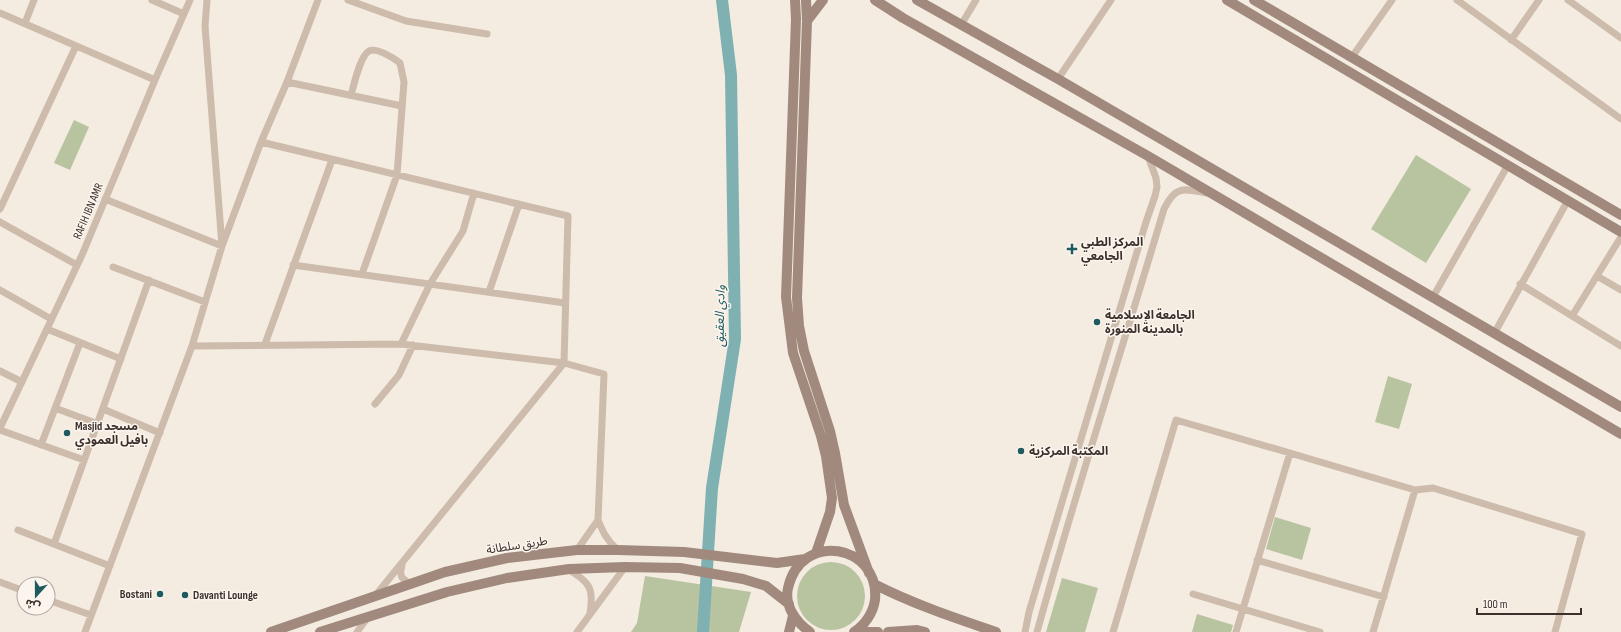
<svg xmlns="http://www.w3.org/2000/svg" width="1621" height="632" viewBox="0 0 1621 632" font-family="'Sofia Sans Condensed','Noto Sans Arabic',sans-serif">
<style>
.green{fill:#b8c4a0}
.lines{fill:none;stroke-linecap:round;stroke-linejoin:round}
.river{stroke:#7fb0b2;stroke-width:12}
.street{stroke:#cdbbac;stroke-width:7}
.secondary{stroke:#a18a7d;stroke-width:10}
.poi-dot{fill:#1f5a5e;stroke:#fbf5ee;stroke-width:1.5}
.labels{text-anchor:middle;stroke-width:3;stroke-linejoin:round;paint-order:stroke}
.street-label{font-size:12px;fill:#3b302b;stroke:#fbf5ee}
.poi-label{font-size:12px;font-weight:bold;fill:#3b302b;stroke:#fbf5ee;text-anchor:start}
.water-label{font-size:13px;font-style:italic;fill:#1f5a5e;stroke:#fbf5ee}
</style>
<rect width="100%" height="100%" fill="#f4ebe1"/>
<path class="green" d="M74 120 89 127 70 170 54 163Z
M1416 155 1471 189 1426 263 1371 229Z
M1388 376 1412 384 1399 429 1375 422Z
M1275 517 1311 528 1302 560 1266 549Z
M797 596a34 34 0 1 1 68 0a34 34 0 1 1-68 0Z
M645 576 751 592 739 632H631L637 623Z
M1062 578 1098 588 1085 632H1046Z
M1197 614 1233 625 1231 632H1192Z"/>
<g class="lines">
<path class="river" d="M703 632 712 488 735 339 731 75 722 0"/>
<path class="street" d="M152 0 184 14
M348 0 406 21 487 34
M1457 0 1621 119
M1568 0 1621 38
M0 13 155 80
M25 23 34 0
M961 25 976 0
M1511 40 1539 0
M1352 57 1392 0
M1058 79 1111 0
M287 82 402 106
M351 95C354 85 360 56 369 51 376 47 394 58 400 63L404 82 397 175 362 274
M261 142 568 216 564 363 375 596
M105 199 222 246 261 142 287 82 318 0
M0 209 76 46
M0 222 77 265
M293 265 565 303
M113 267 205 302
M1597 276 1621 290
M1520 284 1621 346
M0 290 51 319
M489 292 519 204
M1433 297 1508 165
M1572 316 1621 237
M47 329 121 359
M1494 334 1568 200
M265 344 332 160
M401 344 430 284 463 231 474 193
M192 346 401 344 564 363 604 374 598 520C603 532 607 541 618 550
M0 371 22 382
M375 404 399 375 413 345
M55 408 98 424
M103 409 160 433
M0 428 82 255 155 80 190 0
M0 430 84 460
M41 445 80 343
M18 530 110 566
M54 544 149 280
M577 550 598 520
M1257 560 1384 597
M402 565C399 576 401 578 410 584
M569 570C590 582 594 589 590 613
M0 582 24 591
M1193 594 1320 632
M48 600 91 615
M85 632 192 346 222 246 205 26 207 0
M357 632 368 617
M577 632 625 567
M1025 632 1029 612 1146 222 1155 196 1157 187 1156 178 1148 156
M1037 632C1076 490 1122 350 1164 209 1175 186 1183 188 1206 193
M1113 632 1176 420 1290 453
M1236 632 1290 453 1415 490 1433 488 1582 534 1555 632
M1373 632 1415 490"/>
<path class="secondary" d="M795 0 796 19 786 297 793 353 821 436 826 456 832 498 830 512 816 553
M806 0 807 21 797 298 799 326 804 351 830 431 835 453 844 505 869 573
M875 0 903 18 1148 156 1621 434
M917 0 1058 79 1621 407
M1227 0 1621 232
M1254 0 1621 215
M807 21 823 0
M874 584C913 604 955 618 996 632
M271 632 445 572 507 558 577 550H618L684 552 777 563 805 559
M320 632 447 592 507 578 569 569 625 567 680 568 743 579 766 586 789 604
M789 632 793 616
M810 632C796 622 784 606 788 588 801 530 880 544 875 600 873 613 865 625 854 632
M855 632H878
M888 632 917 630 925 632"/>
</g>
<g class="poi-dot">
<path d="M1070 243h4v4h4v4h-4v4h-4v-4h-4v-4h4z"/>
<circle cx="1097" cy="322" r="4"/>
<circle cx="67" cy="433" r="4"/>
<circle cx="1021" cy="451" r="4"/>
<circle cx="160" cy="594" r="4"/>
<circle cx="185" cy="595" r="4"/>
</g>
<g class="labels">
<g class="street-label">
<text transform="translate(88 211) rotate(-67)" y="4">RAFIH IBN AMR</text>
<text transform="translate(517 545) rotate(-9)" y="4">طريق سلطانة</text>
</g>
<g class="poi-label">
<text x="1081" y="246">المركز الطبي<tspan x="1081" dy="14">الجامعي</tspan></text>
<text x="1105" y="319">الجامعة الإسلامية<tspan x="1105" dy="14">بالمدينة المنورة</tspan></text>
<text x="75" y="430">Masjid مسجد<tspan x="75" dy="14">بافيل العمودي</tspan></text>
<text x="1029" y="455">المكتبة المركزية</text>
<text x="152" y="598" text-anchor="end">Bostani</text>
<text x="193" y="599">Davanti Lounge</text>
</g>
<g class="water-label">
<text transform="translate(719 316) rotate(-89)" y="5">وادي العقيق</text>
</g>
</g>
<g transform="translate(36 596) rotate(201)"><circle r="19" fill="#fbf5ee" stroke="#aea6a0"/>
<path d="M0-3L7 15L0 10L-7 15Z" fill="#1f5a5e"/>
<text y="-6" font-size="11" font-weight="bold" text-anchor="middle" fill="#3b302b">ش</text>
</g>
<path d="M1477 608v6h104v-6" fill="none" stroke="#3b302b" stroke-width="2"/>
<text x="1483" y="608" font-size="12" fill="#3b302b" stroke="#fbf5ee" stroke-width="3" paint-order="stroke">100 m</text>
</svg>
